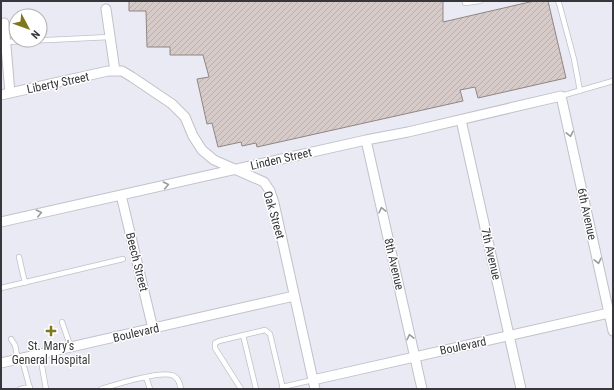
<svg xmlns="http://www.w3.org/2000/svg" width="614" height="390" viewBox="0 0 614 390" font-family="'Roboto Condensed',sans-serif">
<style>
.building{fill:url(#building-hatch);stroke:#908684}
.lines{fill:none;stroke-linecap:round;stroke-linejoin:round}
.service-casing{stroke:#c0c0ca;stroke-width:6}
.minor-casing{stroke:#c0c0ca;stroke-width:11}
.service{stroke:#fff;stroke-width:4.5}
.minor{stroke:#fff;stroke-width:9}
.oneway{stroke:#9b9b9d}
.poi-dot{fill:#7f771c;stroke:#fff;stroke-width:1.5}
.labels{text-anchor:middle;stroke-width:3;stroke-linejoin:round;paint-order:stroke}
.street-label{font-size:12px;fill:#37373b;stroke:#fff}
.poi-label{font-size:12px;fill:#37373b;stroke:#fff}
</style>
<defs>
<pattern id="building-hatch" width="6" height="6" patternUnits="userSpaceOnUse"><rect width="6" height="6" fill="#d6cbc9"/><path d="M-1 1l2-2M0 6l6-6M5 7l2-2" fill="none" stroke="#b8afae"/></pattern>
</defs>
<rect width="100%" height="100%" fill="#eaeaf4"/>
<path class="building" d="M129 1H443V22L534 1H548L566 78 478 98 475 87 460 90 463 101 257 147 256 143 242 146 241 142 218 147 212 123 207 124 197 79 209 77 203 55H170V47H147L146 11H129Z"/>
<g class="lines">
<defs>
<path id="service" d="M558 1 559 3 574 59 580 91
M465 3 480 1
M6 42 110 37
M561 96 613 81
M19 257 25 283
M1 288 123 259
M62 322 71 348
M243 335 256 389
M11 339 15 345 18 360
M40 355 46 389
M22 359 30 389
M146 377 150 389
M282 387 313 380
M20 389 30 387
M101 389C114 385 163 369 174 376 179 379 180 384 181 389
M241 389 215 348V343L219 341 265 330 270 334 283 389"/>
<path id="minor" d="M106 9 115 71
M4 23 10 93
M1 95 108 71H122L132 77 172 104 185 117 193 136 202 150 214 160 264 182 270 191 274 203 315 389
M461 120 521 389
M366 140 422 389
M121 195 153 329
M1 222 366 140 408 132 561 96 613 331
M1 363 294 296
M313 380 613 312"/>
</defs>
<use href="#service" class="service-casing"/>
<use href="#minor" class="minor-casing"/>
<use href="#service" class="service"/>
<use href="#minor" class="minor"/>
</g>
<defs><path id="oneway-chevron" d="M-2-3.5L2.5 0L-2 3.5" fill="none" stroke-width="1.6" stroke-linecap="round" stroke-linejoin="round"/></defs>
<g class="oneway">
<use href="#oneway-chevron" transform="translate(570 134) rotate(78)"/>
<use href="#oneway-chevron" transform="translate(166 185) rotate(-12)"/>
<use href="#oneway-chevron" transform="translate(382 210) rotate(-103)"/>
<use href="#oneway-chevron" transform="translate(39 213) rotate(-13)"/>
<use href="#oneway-chevron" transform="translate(598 261) rotate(78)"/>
<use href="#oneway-chevron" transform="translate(410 337) rotate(-103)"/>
</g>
<path class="poi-dot" d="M49 325h4v4h4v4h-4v4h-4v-4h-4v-4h4z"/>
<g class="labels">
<g class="street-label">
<text transform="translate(58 83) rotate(-12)" y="4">Liberty Street</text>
<text transform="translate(281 159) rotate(-13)" y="4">Linden Street</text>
<text transform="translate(587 214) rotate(78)" y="4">6th Avenue</text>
<text transform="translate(274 215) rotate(74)" y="4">Oak Street</text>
<text transform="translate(491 254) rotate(77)" y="4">7th Avenue</text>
<text transform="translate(137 262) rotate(76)" y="4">Beech Street</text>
<text transform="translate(394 264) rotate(77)" y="4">8th Avenue</text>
<text transform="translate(136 333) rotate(-13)" y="4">Boulevard</text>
<text transform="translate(463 346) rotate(-12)" y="4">Boulevard</text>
</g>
<g class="poi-label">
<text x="51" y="350">St. Mary's<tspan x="51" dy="14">General Hospital</tspan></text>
</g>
</g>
<rect width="614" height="390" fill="none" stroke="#37373b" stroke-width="4"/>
<g transform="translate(28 28) rotate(131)"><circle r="19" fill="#ffffff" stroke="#afafb1"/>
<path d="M0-3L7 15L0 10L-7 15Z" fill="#7f771c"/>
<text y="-6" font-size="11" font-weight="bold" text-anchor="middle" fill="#37373b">N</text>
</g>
</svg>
